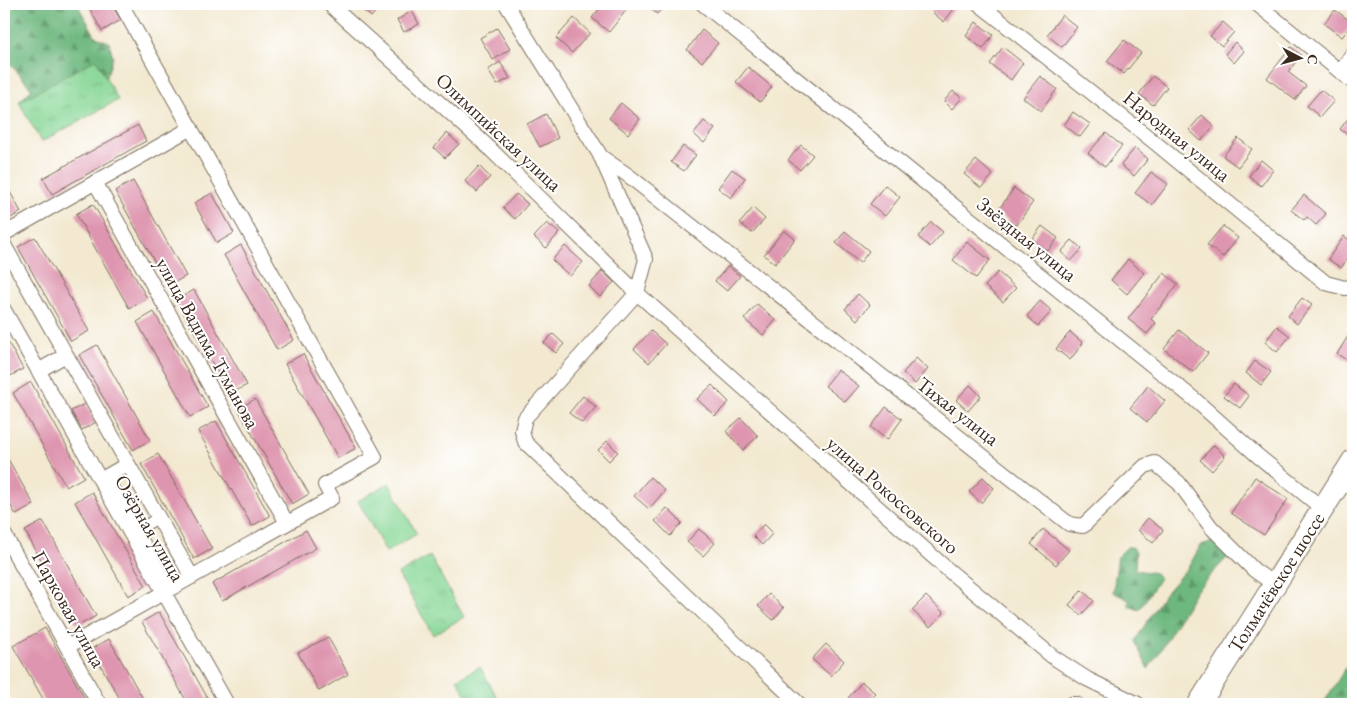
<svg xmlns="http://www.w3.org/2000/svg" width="1357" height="708" viewBox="0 0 1357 708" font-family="'EB Garamond',serif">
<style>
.grass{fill:#88d796;stroke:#62805a}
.forest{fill:url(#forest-firs);stroke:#54714e}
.park{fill:url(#park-tufts);stroke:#62805a}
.building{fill:#de95af}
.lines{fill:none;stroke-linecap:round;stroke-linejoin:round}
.pedestrian-casing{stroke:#7b6d5d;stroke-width:12}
.minor-casing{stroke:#7b6d5d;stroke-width:16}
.primary-casing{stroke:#7b6d5d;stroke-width:24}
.pedestrian{stroke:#fff;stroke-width:10}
.minor{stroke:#fff;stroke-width:14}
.primary{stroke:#fff;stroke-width:22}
.labels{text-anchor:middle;stroke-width:4;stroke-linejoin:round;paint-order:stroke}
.street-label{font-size:20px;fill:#3b2a1e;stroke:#fff}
</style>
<defs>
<pattern id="forest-firs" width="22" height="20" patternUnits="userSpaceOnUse" patternTransform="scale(1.25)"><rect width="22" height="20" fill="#6eb87f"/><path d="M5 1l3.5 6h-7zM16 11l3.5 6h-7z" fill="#5c9667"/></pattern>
<pattern id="park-tufts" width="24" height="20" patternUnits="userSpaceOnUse" patternTransform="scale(1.25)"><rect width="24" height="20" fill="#88d796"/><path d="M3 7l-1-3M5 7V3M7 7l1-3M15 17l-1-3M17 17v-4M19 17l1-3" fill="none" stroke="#76b981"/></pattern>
</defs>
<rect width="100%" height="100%" fill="#fff"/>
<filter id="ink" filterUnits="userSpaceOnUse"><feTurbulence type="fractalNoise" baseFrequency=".02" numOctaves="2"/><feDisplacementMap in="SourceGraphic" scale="10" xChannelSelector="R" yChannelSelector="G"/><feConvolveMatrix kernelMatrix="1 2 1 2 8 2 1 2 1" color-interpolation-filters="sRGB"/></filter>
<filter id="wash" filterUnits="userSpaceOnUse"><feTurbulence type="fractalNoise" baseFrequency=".0096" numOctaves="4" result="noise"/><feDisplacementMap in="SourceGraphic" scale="20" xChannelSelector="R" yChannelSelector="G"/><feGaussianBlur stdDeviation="1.12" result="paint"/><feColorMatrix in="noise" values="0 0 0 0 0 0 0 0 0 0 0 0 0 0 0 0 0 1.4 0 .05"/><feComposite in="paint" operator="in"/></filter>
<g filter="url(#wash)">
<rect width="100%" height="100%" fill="#f3e9d1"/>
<path class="grass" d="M389 483 417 534 386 552 358 501Z"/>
<path class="forest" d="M4 4H77L96 37 109 42 113 57 106 78 75 89 19 102 32 89 4 57Z
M1224 538 1233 551 1195 592 1159 653 1148 669 1135 641 1163 596 1189 566 1201 545Z
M1127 547H1132L1136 552 1135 570 1155 573 1160 578 1139 610 1129 606V600L1113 592 1118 556Z
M1353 656V704H1323Z"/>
<path class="park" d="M96 59 118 100 41 142 19 102Z
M430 556 464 617 433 635 398 574Z
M480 667 501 704H472L457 679Z"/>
<g id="blocks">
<path class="building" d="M87 4H111L121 20 102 31Z
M356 4H382L371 17Z
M603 4H631L609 32 592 18Z
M645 4H666L657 14Z
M938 4H953L956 6 944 22 932 12Z
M1202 4H1212L1207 9Z
M1335 10 1353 23 1342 37 1324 24Z
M412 11 419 24 404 32 397 20Z
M1062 15 1077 27 1062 47 1047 35Z
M574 18 590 33 572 53 556 38Z
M976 22 993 35 983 49 966 36Z
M1223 22 1234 32 1222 46 1210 36Z
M497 28 510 49 493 60 480 38Z
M702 30 718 43 702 62 687 50Z
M1124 40 1141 53 1124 74 1107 61Z
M1235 42 1244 51 1234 63 1225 54Z
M1003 47 1023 63 1011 80 990 64Z
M1291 47 1301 55 1288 72 1306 86 1295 100 1267 78Z
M500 62 510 78 497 85 488 70Z
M748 67 772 87 760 102 736 82Z
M1040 76 1057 89 1041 111 1023 98Z
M1153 76 1167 87 1153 105 1139 94Z
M1321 90 1334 101 1320 117 1307 106Z
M953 91 962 98 952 109 944 101Z
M621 103 640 119 628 134 609 118Z
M1073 112 1090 124 1080 137 1064 125Z
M1353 112V139L1340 129Z
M546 114 558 138 540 147 527 124Z
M1202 115 1214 126 1201 141 1189 130Z
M704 121 715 129 704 143 694 134Z
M138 125 146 141 52 194 43 178Z
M447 133 459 144 445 158 434 148Z
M1106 133 1122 146 1105 167 1088 153Z
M1238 138 1252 149 1238 167 1223 156Z
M801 145 813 155 800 170 788 160Z
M683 146 696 155 684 171 671 162Z
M1135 148 1148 159 1134 176 1121 165Z
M976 160 993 175 981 188 964 174Z
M1261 160 1273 170 1261 186 1249 176Z
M479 166 490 177 477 192 465 181Z
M732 169 745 178 731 198 718 188Z
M1151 172 1168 184 1152 205 1135 193Z
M4 181 21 212 4 222Z
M133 181 186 276 168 286 115 191Z
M885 185 900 197 885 216 870 204Z
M1014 188 1033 202 1016 226 997 212Z
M212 193 234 233 217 243 194 203Z
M516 194 528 204 515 219 503 208Z
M1304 195 1326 214 1316 225 1307 217 1304 220 1291 210Z
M93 204 147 298 129 308 76 214Z
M753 208 765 219 752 233 740 223Z
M931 222 943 232 930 247 918 237Z
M547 223 559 233 546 248 534 237Z
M1042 226 1058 238 1048 251 1032 239Z
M1223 226 1238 238 1223 257 1207 245Z
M784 230 795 239 775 264 764 255Z
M845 231 869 251 860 263 836 243Z
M1344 236 1353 243V251L1341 268 1328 259Z
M35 237 89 331 71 341 18 247Z
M1072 240 1082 249 1071 261 1061 252Z
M967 242 990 260 976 278 953 260Z
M241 245 294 340 277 350 224 255Z
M565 246 583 262 570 276 552 260Z
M1128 259 1144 273 1127 294 1111 280Z
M728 266 740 276 727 291 715 281Z
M602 271 614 282 600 297 589 286Z
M998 272 1016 288 1003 302 985 286Z
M1164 273 1178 284 1151 319 1156 323 1147 334 1128 319Z
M194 290 247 385 230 394 176 300Z
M858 294 870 305 857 320 845 309Z
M1302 298 1312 305 1297 324 1288 316Z
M1040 301 1052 311 1038 326 1027 316Z
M757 304 776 320 763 335 744 319Z
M154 312 208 407 190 417 137 322Z
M1277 326 1290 336 1277 352 1265 342Z
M1353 328V364L1337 354Z
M1179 330 1208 353 1193 372 1164 349Z
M651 331 666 344 649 363 634 349Z
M1070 332 1083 343 1070 360 1056 349Z
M553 334 564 344 556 353 544 343Z
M4 335 23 369 5 379 4 376Z
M97 345 150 440 133 450 79 355Z
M303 354 356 448 338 458 285 364Z
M916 358 928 369 915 384 903 373Z
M1255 361 1271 372 1261 385 1246 373Z
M838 370 859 386 845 402 825 386Z
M31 382 84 477 66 487 13 393Z
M1234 384 1249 396 1240 408 1224 396Z
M712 385 729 402 715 416 697 399Z
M970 385 981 396 968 411 956 400Z
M1148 386 1165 401 1147 422 1130 408Z
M583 396 596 407 582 423 569 413Z
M255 399 309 494 292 504 238 409Z
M86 403 96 422 82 430 71 411Z
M886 407 902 419 887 440 871 427Z
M741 418 758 436 743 450 726 431Z
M216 421 270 516 252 526 198 431Z
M607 441 618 452 609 461 598 450Z
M1214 445 1225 456 1212 471 1200 460Z
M4 452 34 505 16 515 4 493Z
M158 454 212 549 194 559 141 464Z
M650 477 665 490 649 509 634 496Z
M983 477 994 488 981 503 969 492Z
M1255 477 1288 499 1264 535 1231 513Z
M92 492 146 586 128 596 75 502Z
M667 508 682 523 670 536 655 521Z
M1148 518 1163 530 1153 543 1138 530Z
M43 521 96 616 78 626 25 531Z
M764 524 773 533 762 545 753 536Z
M699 529 715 543 703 556 687 542Z
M1043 529 1069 550 1056 565 1031 544Z
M306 530 316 548 222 601 212 584Z
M1082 590 1094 601 1081 615 1069 605Z
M769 594 784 608 773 620 758 606Z
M926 596 944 613 930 627 912 610Z
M159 612 211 704H188L142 622Z
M45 628 88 704H46L13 646Z
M328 637 348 674 319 691 298 653Z
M109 639 146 704H123L91 649Z
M826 644 844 661 831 676 812 659Z
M862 682 875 693 865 704H855L848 698Z"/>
</g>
</g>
<g filter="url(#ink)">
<use href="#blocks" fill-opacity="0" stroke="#7b6d5d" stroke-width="1"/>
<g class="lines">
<defs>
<path id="pedestrian" d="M107 476 171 589
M134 532 158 518"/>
<path id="minor" d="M329 4 484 143 637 293 947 569 1053 657 1087 679 1138 704
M506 4 600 155 646 259 637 293 525 418 522 431 525 442 799 704
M703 4 1194 399 1258 456 1323 509
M979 4 1153 141 1326 283 1345 288 1353 286
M1257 4 1353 82
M1340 71 1353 54
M600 156 629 176 1069 524 1083 526 1145 466 1155 463 1179 483 1211 527 1254 570 1275 585
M95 182 287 523
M4 234 191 128
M4 245 192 577
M4 310 227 704
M38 371 66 355
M100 480 128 464
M4 534 99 704
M67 647 332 498 325 485 375 457 121 4
M1072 704H1076"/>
<g id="primary">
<path id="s1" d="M1199 704 1353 461"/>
</g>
</defs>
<use href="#pedestrian" class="pedestrian-casing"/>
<use href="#minor" class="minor-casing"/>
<use href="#primary" class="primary-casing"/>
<use href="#pedestrian" class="pedestrian"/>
<use href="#minor" class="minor"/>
<use href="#primary" class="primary"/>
</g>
</g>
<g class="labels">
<g class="street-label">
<text transform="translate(499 132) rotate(43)" y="7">Олимпийская улица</text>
<text transform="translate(1177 136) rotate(39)" y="7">Народная улица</text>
<text transform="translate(1027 239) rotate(39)" y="7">Звёздная улица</text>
<text transform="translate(208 343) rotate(61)" y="7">улица Вадима Туманова</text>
<text transform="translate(958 411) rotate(38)" y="7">Тихая улица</text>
<text transform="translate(893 495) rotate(41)" y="7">улица Рокоссовского</text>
<text transform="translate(150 528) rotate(60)" y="7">Озёрная улица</text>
<text dy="7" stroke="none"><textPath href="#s1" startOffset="144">Толмачёвское шоссе</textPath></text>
<text transform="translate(69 609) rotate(61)" y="7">Парковая улица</text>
</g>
</g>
<rect width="1357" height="708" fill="none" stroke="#fff" stroke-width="20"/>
<g transform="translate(1300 58) rotate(96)" stroke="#ffffff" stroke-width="4" paint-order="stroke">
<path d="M0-4L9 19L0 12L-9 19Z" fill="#3b2a1e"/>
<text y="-8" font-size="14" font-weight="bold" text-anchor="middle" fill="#3b2a1e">С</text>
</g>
</svg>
